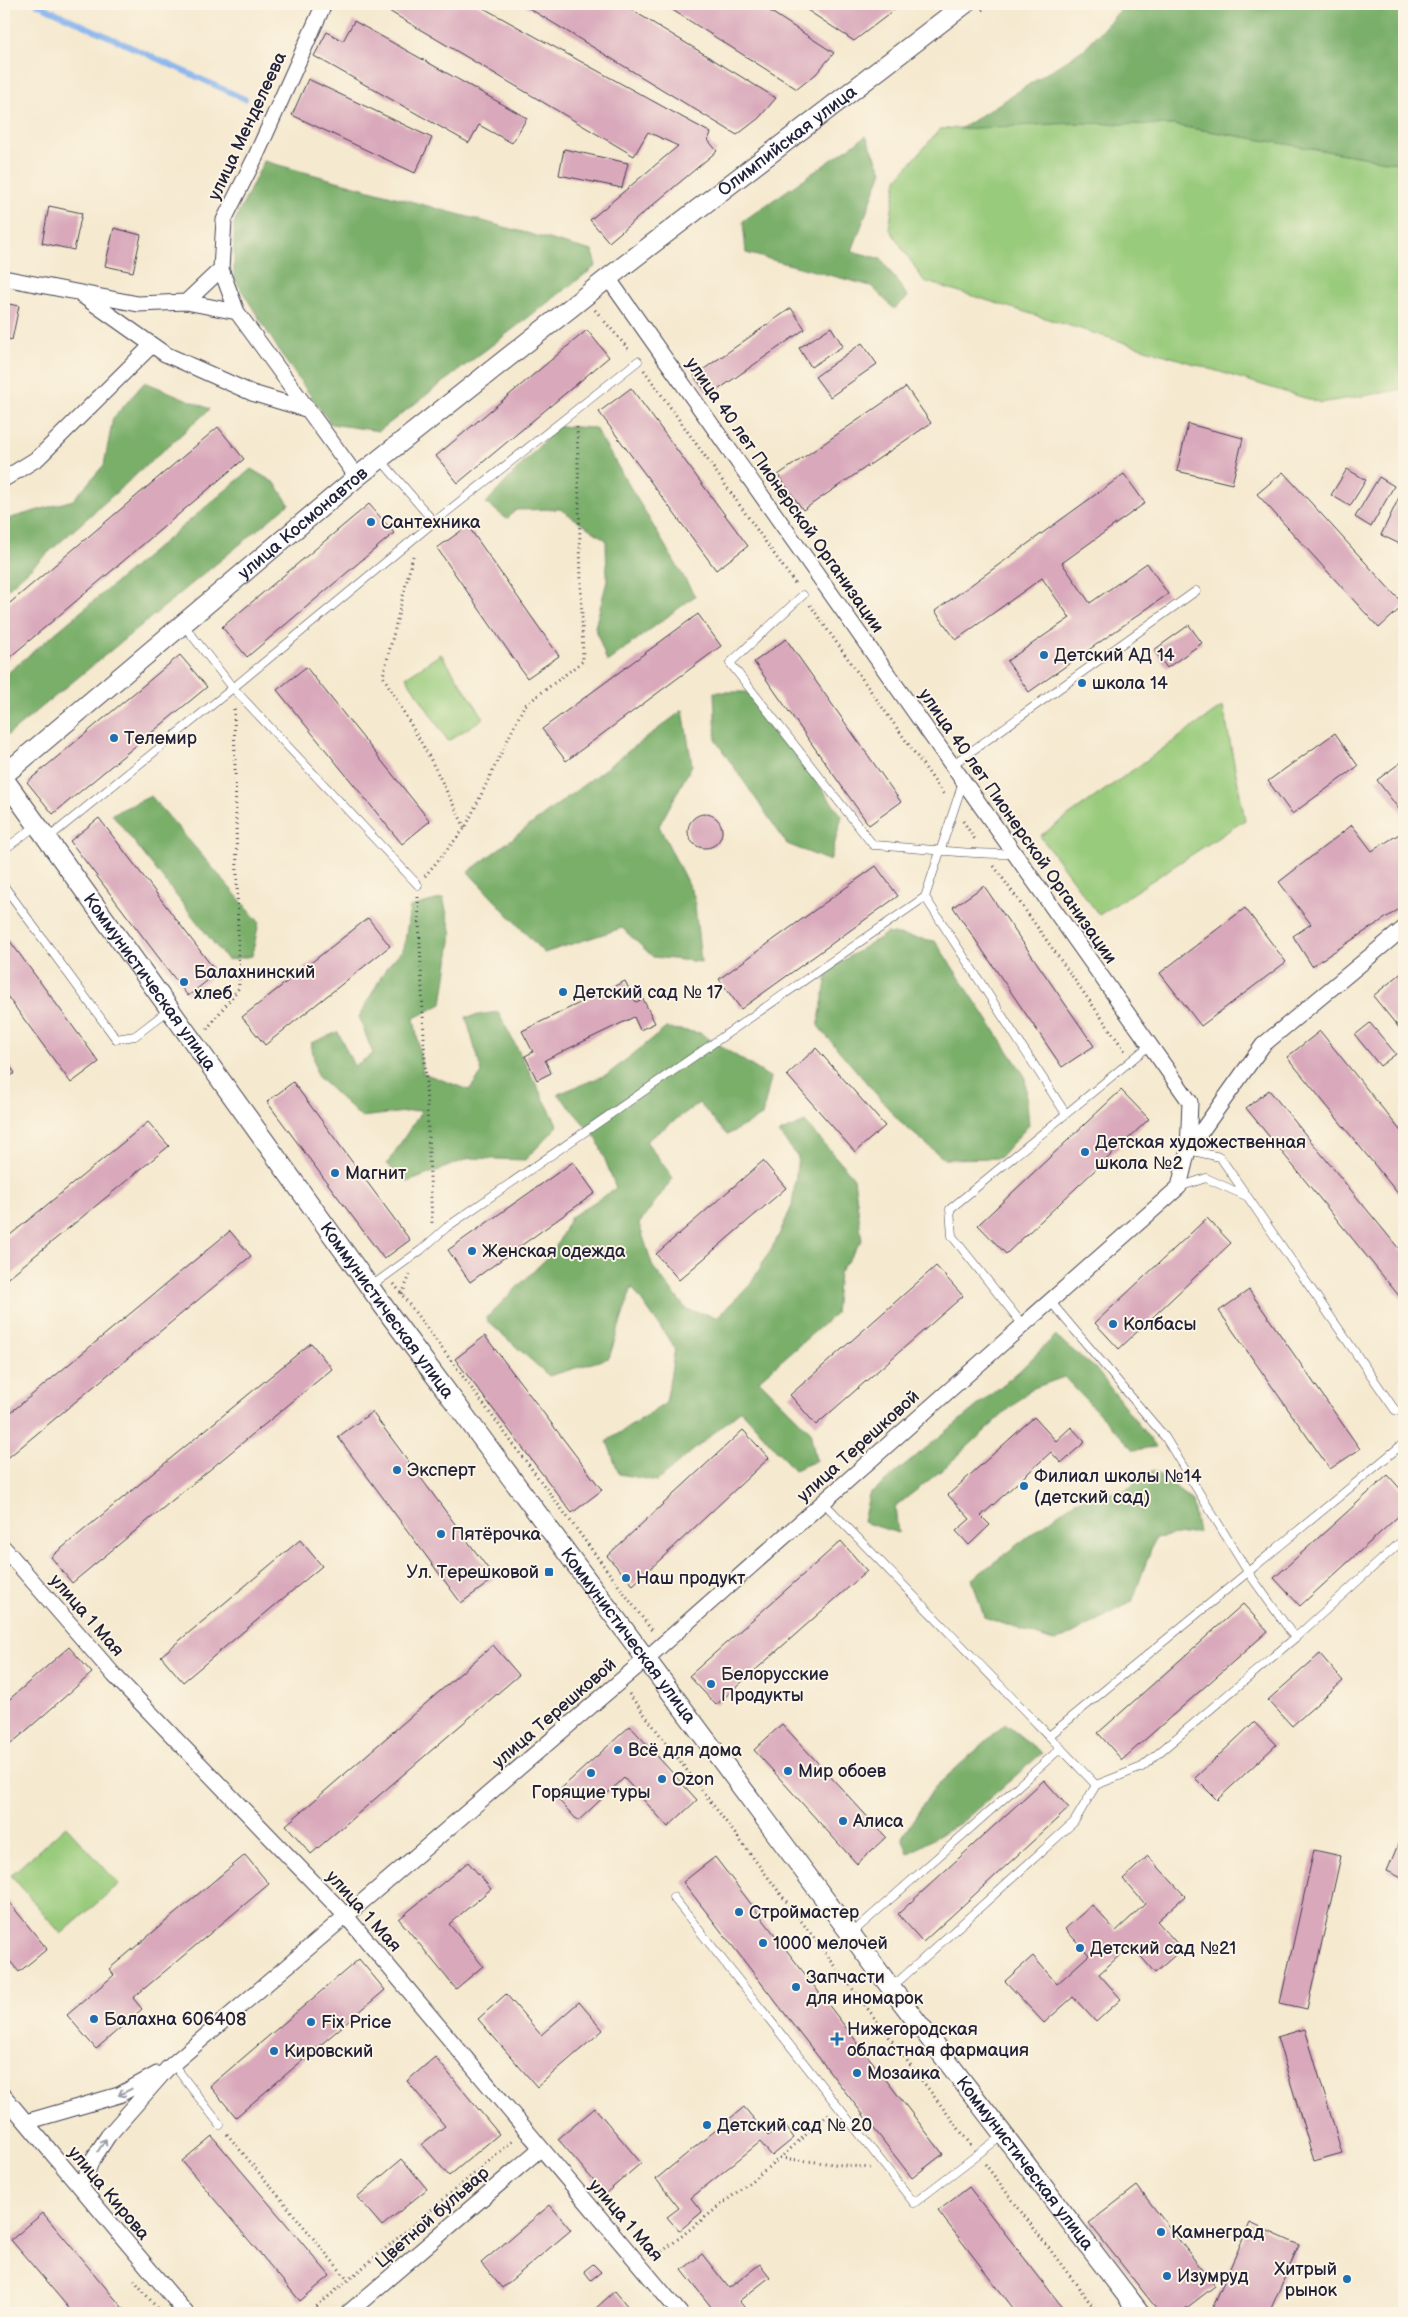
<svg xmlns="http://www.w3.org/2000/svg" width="1408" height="2317" viewBox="0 0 1408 2317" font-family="'Balsamiq Sans',sans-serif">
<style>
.green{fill:#99cb7b;stroke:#5e765b}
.forest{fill:#7aaf6b;stroke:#4e6853}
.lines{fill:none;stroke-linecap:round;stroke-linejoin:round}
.stream{stroke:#83b1ed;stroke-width:5.5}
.building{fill:#d9a9bb}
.service-casing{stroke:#424051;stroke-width:9}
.minor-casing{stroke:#424051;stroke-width:17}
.tertiary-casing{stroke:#424051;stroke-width:21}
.path{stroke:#424051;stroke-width:3;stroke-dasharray:1 4;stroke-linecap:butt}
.service{stroke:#fff;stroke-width:8}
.minor{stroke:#fff;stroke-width:15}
.tertiary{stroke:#fff;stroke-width:19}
.oneway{stroke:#9c9ca7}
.poi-dot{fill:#1f6fb2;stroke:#fcf5e5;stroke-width:2}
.labels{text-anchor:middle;stroke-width:4;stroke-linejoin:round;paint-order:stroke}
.street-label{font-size:18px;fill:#22223b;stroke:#fcf5e5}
.poi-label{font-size:18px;fill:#22223b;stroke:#fcf5e5;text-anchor:start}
</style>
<rect width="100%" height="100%" fill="#fcf5e5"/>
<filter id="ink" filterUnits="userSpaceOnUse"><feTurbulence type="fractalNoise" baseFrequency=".02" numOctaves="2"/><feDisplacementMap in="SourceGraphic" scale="10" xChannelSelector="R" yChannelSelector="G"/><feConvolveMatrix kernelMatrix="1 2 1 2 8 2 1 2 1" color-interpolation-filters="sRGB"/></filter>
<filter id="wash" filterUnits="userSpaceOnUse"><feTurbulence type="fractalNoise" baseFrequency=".0096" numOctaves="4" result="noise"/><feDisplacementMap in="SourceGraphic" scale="20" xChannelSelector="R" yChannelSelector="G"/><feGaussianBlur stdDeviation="1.12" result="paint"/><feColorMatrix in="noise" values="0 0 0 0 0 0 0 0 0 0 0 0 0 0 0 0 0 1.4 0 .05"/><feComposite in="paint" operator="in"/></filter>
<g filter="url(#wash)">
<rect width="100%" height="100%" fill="#f5e9cf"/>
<path class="green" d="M1073 123 1173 125 1404 164V389L1321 403 924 281 889 228 897 179 940 129Z
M441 654 484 718 448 741 406 677Z
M1223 706 1245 820 1099 915 1040 836Z
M66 1826 119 1884 61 1934 11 1875Z"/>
<path class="forest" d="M1126 4H1404V164L1173 125 1073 123 960 129 1084 49Z
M866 136 882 171 852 251 881 259 908 297 894 309 871 286 746 253 743 221Z
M264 161 592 251 596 266 379 431 331 424 285 360 234 278V223Z
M145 382 210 409 4 592V520L73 500 104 465 113 418Z
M558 426 595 428 695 596 607 662 595 627 607 581 606 540 560 509 516 510 507 519 486 503Z
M251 469 275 483 289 504 8 735 4 733V676Z
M714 692H749L842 816 830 861 787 844 716 741Z
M683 710 692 765 659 826 694 896 701 962 653 957 622 928 544 953 468 872Z
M151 796 259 922 252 956 227 960 112 814Z
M443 898 452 934 442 1004 414 1018 423 1073 469 1090 482 1073 466 1017 498 1012 558 1126 525 1160 470 1158 408 1182 387 1164 422 1110 361 1117 317 1076 311 1043 338 1032 354 1066 373 1054 359 1017 386 968 404 948 410 907Z
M887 933 935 941 1025 1076 1029 1125 999 1158 944 1159 900 1122 818 1026 828 970Z
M666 1028 700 1033 771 1078 762 1116 727 1135 699 1103 646 1141 673 1178 639 1224 653 1267 686 1309 717 1317 750 1285 777 1239 792 1206 798 1157 779 1133 805 1122 854 1178 862 1240 839 1273 835 1314 759 1380 810 1431 816 1461 794 1470 741 1410 657 1481 619 1474 607 1441 666 1403 675 1348 632 1287 609 1358 549 1376 485 1319 553 1252 571 1217 616 1188 597 1139 558 1094 608 1074Z
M1055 1336 1095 1368 1156 1447 1134 1450 1064 1377 1031 1389 943 1469 895 1507 898 1533 863 1522 869 1495 1017 1373Z
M1153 1470 1192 1501 1198 1532 1155 1538 1132 1602 1056 1642 984 1617 972 1579 1075 1501 1126 1490Z
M1005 1724 1042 1753 962 1822 908 1854 902 1837 934 1788Z"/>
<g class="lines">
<path class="stream" d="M37 4 245 99"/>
</g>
<g id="blocks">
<path class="building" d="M377 4H476L711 133 708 140 717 151 609 242 590 220 678 146 648 132 634 156Z
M522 4H622L776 98 759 118 737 135Z
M663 4H759L834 53 816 74 797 89Z
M798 4H898L901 5 854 41Z
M354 21 527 118 512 143 479 125 469 143 314 56 327 32 343 41Z
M308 79 432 138 415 173 292 115Z
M564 149 628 163 622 188 559 175Z
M49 206 82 213 74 250 42 243Z
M114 228 141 235 133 272 105 266Z
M4 303 19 306 12 340 4 338Z
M791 308 805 329 709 396 694 376Z
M831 327 843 346 811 367 799 348Z
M587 330 609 357 458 483 436 456Z
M862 343 877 364 830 397 815 377Z
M906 387 931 423 803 510 778 475Z
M631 388 748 546 716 570 599 412Z
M1188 424 1243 438 1232 484 1177 471Z
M218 427 244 459 4 662V608Z
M1347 469 1366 480 1350 506 1331 495Z
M1283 472 1404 605 1379 628 1257 494Z
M1124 474 1145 503 1062 563 1090 603 1147 563 1168 594 1029 692 1007 661 1070 618 1042 578 956 640 935 611Z
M1379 477 1394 486 1371 527 1355 517Z
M1404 487V536L1400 544 1381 535Z
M369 504 394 533 247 657 222 627Z
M468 526 559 656 527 678 437 548Z
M698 614 721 646 566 761 542 729Z
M1189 625 1202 643 1167 668 1154 650Z
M786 639 901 802 869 825 754 662Z
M180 655 207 687 53 814 27 782Z
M306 667 430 821 402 844 277 690Z
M1335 733 1358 766 1292 814 1268 781Z
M1404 760V816L1377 780Z
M688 831a17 17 0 1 1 34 0a17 17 0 1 1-34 0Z
M99 818 217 973 188 996 70 841Z
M1352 825 1372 851 1404 831V906L1312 966 1293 936 1311 924 1279 882Z
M876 866 898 896 741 1009 719 979Z
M984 886 1094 1046 1062 1067 953 907Z
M1245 908 1286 962 1201 1026 1160 973Z
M368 918 390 946 265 1045 242 1017Z
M4 933 99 1062 71 1083 4 992Z
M1404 971V1034L1373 996Z
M625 981 636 1002 643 999 655 1023 640 1030 634 1017 545 1060 551 1073 537 1080 525 1056 533 1052 522 1031Z
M1370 1023 1396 1054 1380 1066 1355 1035Z
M1320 1031 1404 1135V1201L1287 1057Z
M816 1048 885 1126 855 1152 787 1075Z
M4 1058 15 1073 4 1081Z
M293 1082 410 1240 384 1259 267 1102Z
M1121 1090 1149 1119 1006 1254 978 1225Z
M1269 1090 1404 1255V1302L1246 1108Z
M148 1122 169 1146 4 1281V1240Z
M763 1161 786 1188 679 1280 656 1254Z
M573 1162 595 1193 470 1282 448 1250Z
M1207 1218 1231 1243 1119 1349 1095 1323Z
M230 1231 251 1256 4 1461V1418Z
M936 1266 963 1296 816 1425 790 1395Z
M1249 1290 1360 1449 1330 1469 1219 1311Z
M485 1336 602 1490 572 1513 455 1359Z
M311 1343 332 1369 72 1583 51 1557Z
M372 1412 495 1578 461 1603 338 1437Z
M1034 1417 1056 1441 1071 1427 1085 1442 1061 1463 1051 1452 981 1516 990 1525 969 1545 956 1531 970 1519 948 1495Z
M743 1430 769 1458 633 1585 607 1556Z
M1388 1475 1404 1493V1511L1300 1606 1274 1578Z
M300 1540 322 1566 183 1682 161 1656Z
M841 1541 867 1571 716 1705 689 1676Z
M1243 1604 1268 1631 1122 1760 1098 1733Z
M493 1645 519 1675 311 1854 286 1825Z
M69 1647 92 1673 4 1750V1704Z
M1320 1654 1343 1681 1292 1726 1268 1700Z
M1254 1722 1276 1745 1217 1800 1195 1778Z
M782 1724 886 1837 857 1864 754 1750Z
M630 1726 697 1800 668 1827 624 1778 578 1821 554 1795Z
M1044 1780 1069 1808 923 1942 898 1914Z
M1404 1830V1879L1387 1871Z
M1314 1850 1341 1856 1307 2009 1280 2003Z
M245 1855 269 1884 133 1998 142 2009 96 2049 67 2015 114 1975 109 1969Z
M1148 1856 1185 1896 1157 1921 1182 1949 1155 1973 1131 1945 1099 1974 1121 1999 1096 2022 1073 1997 1044 2023 1005 1981 1033 1956 1057 1984 1089 1955 1065 1929 1092 1905 1116 1931 1145 1904 1123 1879Z
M715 1857 943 2154 912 2178 683 1882Z
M468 1862 491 1889 449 1924 483 1966 456 1989 399 1919Z
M4 1896 47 1949 19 1972 4 1954Z
M359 1959 385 1990 236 2117 210 2086Z
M506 1994 541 2035 579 2002 603 2030 537 2087 478 2019Z
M1305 2029 1342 2153 1314 2161 1277 2037Z
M435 2057 499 2134 449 2176 422 2144 445 2126 407 2081Z
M744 2107 768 2136 783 2123 794 2138 772 2156 760 2142 691 2198 702 2212 679 2231 667 2217 679 2208 656 2179Z
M595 2108 641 2163 605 2194 558 2139Z
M212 2136 330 2276 300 2301 182 2161Z
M402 2159 427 2189 382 2226 357 2197Z
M1137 2186 1215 2286 1180 2313H1160L1089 2223Z
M969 2187 1067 2313H1017L938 2211Z
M550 2205 571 2230 502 2288 481 2263Z
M43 2213 127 2313H73L11 2240Z
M1250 2223 1299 2245 1269 2313H1210Z
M702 2254 729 2288 760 2264 770 2277 739 2301 749 2313H716L682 2270Z
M593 2264 601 2272 591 2280 584 2271Z
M615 2291 633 2313H600L596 2308Z"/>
</g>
</g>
<g filter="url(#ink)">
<use href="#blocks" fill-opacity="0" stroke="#424051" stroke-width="1"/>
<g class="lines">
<defs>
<path id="service" d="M380 459 434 522 638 361
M803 595 730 663 873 845C920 848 967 855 1015 854
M183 624 233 688 434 522
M952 765 1196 591
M963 782 925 897 1066 1114
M47 839 233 688 418 885
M4 854 5 849 37 825
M4 886 116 1039 135 1036 170 1009
M1188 1150 1220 1157 1395 1410 1404 1412
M1179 1187 1206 1178 1246 1196
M370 1287 421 1250 447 1227 925 897
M1050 1301 1165 1437 1248 1572 1404 1443
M1023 1325 952 1236 950 1209 1150 1045
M823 1502 1049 1736 1248 1572 1295 1638 1142 1767 1096 1785 1049 1736
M1295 1638 1404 1539
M673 1897 914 2203 1003 2135
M852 1933 1061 1748
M891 1988 1074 1822 1096 1785
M173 2064 220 2125"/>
<path id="minor" d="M4 278 138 304 186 302 237 312 357 477
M83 296 165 354 252 393 309 410
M186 302 221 269
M237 312 221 269 224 220 255 158 324 4
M4 479 38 458 152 345
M1188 1150 1263 1045 1404 928
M4 1548 114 1675 346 1916 680 2313
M4 2096 186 2313
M26 2122 119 2095 157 2074
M81 2188 91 2162 108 2136 167 2069 646 1659 1179 1187 1188 1150 1190 1102 608 278
M348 2313 540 2149"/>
<g id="tertiary">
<path id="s1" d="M4 775 357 477 608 278 965 4"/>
<path id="s2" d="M4 779 392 1318 891 1988 1140 2313"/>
</g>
</defs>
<use href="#service" class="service-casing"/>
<use href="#minor" class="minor-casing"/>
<use href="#tertiary" class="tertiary-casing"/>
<path class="path" d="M982 10 990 4
M595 310 630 351
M644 370 796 585
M413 556 383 676 430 758 465 828
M810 605 945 796
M963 821 976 841
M994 866 1125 1051
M425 876 465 828 524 706 583 661 577 424
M418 897 432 1223
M207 1029 239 988 234 709
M394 1284 653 1632
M402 1294 410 1275
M629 1694 971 2145
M227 2134 348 2280
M780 2158 870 2168
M985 2164 1098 2313
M654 2258 780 2158 829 2114
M134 2280 161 2313
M309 2313 515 2139"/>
<use href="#service" class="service"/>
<use href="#minor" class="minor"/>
<use href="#tertiary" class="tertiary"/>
</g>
<defs><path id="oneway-shaft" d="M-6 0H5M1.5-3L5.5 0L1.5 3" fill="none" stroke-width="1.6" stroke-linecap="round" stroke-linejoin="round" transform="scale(1.25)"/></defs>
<g class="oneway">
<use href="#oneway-shaft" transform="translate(125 2092) rotate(153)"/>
<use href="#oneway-shaft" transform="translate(102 2145) rotate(-57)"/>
</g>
</g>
<g class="poi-dot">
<circle cx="371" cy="522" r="5"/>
<circle cx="1044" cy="655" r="5"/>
<circle cx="1082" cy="683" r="5"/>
<circle cx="114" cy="738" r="5"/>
<circle cx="184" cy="982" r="5"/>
<circle cx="563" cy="992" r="5"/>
<circle cx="1085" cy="1152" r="5"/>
<circle cx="335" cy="1173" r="5"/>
<circle cx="472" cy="1251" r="5"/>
<circle cx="1113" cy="1324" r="5"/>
<circle cx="397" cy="1470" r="5"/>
<circle cx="1024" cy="1486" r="5"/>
<circle cx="441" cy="1534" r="5"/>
<rect x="544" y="1567" width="10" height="10" rx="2.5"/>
<circle cx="626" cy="1578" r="5"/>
<circle cx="711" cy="1684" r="5"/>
<circle cx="618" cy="1750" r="5"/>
<circle cx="788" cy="1771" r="5"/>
<circle cx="591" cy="1773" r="5"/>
<circle cx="662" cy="1779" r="5"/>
<circle cx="843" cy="1821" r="5"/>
<circle cx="739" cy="1912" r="5"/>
<circle cx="763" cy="1943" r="5"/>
<circle cx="1080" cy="1948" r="5"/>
<circle cx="796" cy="1987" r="5"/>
<circle cx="94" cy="2019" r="5"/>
<circle cx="311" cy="2022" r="5"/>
<path d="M834.5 2031.5h5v5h5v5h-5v5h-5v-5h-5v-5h5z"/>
<circle cx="274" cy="2051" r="5"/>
<circle cx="857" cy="2073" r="5"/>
<circle cx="707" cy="2125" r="5"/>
<circle cx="1161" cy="2232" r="5"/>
<circle cx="1167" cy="2276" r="5"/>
<circle cx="1347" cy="2279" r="5"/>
</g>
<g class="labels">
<g class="street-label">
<text transform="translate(247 126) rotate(-65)" y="6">улица Менделеева</text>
<text dy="6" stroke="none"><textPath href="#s1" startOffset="1008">Олимпийская улица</textPath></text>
<text transform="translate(785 495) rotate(55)" y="6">улица 40 лет Пионерской Организации</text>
<text dy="6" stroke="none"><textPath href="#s1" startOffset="391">улица Космонавтов</textPath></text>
<text transform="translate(1018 826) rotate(55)" y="6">улица 40 лет Пионерской Организации</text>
<text dy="6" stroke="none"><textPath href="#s2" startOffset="250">Коммунистическая улица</textPath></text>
<text dy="6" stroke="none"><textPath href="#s2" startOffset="655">Коммунистическая улица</textPath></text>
<text transform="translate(858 1446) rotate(-42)" y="6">улица Терешковой</text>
<text transform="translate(87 1615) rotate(49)" y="6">улица 1 Мая</text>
<text dy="6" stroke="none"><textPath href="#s2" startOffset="1060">Коммунистическая улица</textPath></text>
<text transform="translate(554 1713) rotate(-41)" y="6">улица Терешковой</text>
<text transform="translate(364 1911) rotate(48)" y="6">улица 1 Мая</text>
<text dy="6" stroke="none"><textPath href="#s2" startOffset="1720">Коммунистическая улица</textPath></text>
<text transform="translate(109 2193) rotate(50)" y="6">улица Кирова</text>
<text transform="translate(432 2217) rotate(-41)" y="6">Цветной бульвар</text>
<text transform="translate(626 2220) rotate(49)" y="6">улица 1 Мая</text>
</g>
<g class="poi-label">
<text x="381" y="528">Сантехника</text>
<text x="1054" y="661">Детский АД 14</text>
<text x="1092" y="689">школа 14</text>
<text x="124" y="744">Телемир</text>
<text x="194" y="978">Балахнинский<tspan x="194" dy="21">хлеб</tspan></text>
<text x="573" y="998">Детский сад № 17</text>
<text x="1095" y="1148">Детская художественная<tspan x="1095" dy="21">школа №2</tspan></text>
<text x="345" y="1179">Магнит</text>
<text x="482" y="1257">Женская одежда</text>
<text x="1123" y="1330">Колбасы</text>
<text x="407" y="1476">Эксперт</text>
<text x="1034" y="1482">Филиал школы №14<tspan x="1034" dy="21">(детский сад)</tspan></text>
<text x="451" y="1540">Пятёрочка</text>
<text x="539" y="1578" text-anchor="end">Ул. Терешковой</text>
<text x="636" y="1584">Наш продукт</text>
<text x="721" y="1680">Белорусские<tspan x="721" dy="21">Продукты</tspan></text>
<text x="628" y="1756">Всё для дома</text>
<text x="798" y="1777">Мир обоев</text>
<text x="672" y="1785">Ozon</text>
<text x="591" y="1798" text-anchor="middle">Горящие туры</text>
<text x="853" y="1827">Алиса</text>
<text x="749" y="1918">Строймастер</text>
<text x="773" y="1949">1000 мелочей</text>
<text x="1090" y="1954">Детский сад №21</text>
<text x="806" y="1983">Запчасти<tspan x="806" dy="21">для иномарок</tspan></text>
<text x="104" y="2025">Балахна 606408</text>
<text x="321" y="2028">Fix Price</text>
<text x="847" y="2035">Нижегородская<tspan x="847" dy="21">областная фармация</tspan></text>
<text x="284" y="2057">Кировский</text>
<text x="867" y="2079">Мозаика</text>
<text x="717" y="2131">Детский сад № 20</text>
<text x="1171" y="2238">Камнеград</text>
<text x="1337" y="2275" text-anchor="end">Хитрый<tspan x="1337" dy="21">рынок</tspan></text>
<text x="1177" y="2282">Изумруд</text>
</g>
</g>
<rect width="1408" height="2317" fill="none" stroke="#fcf5e5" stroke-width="20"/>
</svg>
